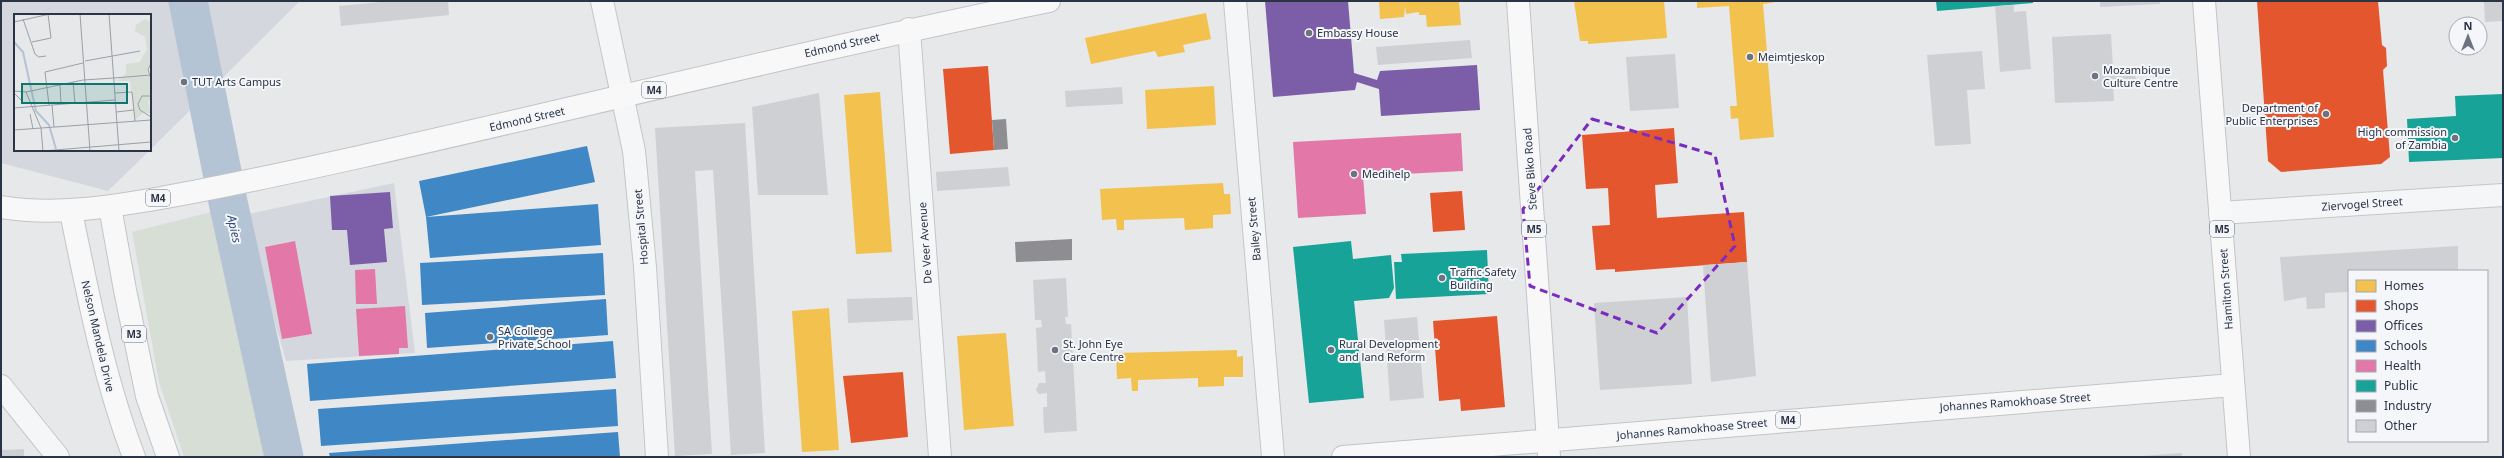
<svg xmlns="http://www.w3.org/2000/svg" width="2504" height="458" viewBox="0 0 2504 458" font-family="'Noto Sans',sans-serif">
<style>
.built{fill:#d4d7dd}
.park{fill:#d6ded6}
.homes{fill:#f2c14e}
.shops{fill:#e4572e}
.offices{fill:#7b5ea7}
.schools{fill:#3f88c5}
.health{fill:#e377a8}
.public{fill:#17a398}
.industry{fill:#8d8d92}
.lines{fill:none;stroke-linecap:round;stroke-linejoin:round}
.river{stroke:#b4c4d5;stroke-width:39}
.building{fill:#ced0d3}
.street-casing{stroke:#c4c6c8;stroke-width:24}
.primary-casing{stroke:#c2c5c8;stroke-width:24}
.street{stroke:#f5f6f7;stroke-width:22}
.primary{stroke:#f8f8f8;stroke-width:22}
.marked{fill:none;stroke:#7b2cbf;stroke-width:3;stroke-dasharray:8 5;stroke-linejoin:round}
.poi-dot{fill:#6c737f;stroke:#f4f6f9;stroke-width:1.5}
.labels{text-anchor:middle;stroke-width:4;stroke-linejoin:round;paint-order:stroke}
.shield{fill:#f4f6f9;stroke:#676e7b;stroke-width:1}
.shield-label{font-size:10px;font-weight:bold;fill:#2b3445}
.poi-label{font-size:11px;fill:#2b3445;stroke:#f4f6f9;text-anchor:start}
.street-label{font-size:11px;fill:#2b3445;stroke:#f4f6f9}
.water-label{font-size:12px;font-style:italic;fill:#34527a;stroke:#f4f6f9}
.inset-river{fill:none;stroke:#b4c4d5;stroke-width:2}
.inset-road{fill:none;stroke:#9ba0a8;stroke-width:1}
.view{fill:#0f766e;fill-opacity:0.15;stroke:#0f766e;stroke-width:2}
.inset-edge{fill:none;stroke:#2b3445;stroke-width:2}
</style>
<rect width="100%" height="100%" fill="#e6e8ea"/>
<path class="built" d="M1 1H300L150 150V15H15V150H150L108 191 1 163Z
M394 183 415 353 286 361 244 215Z"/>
<path class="park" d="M215 211 272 457H184L159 382 132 232Z"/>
<path class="homes" d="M1379 1 1459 2 1461 25 1427 27 1426 15H1419V12L1406 14 1405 6 1404 17 1380 19Z
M1574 1H1664L1667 38 1588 44V41H1580Z
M1697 1H1782L1763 4 1774 137 1740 140 1738 118 1731 119 1730 106H1737L1729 6 1697 8Z
M1206 13 1211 39 1183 45 1185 52 1158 57 1155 51 1091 64 1085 38Z
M1214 86 1216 125 1147 129 1145 90Z
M880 92 892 252 856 254 844 95Z
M1223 183 1224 194H1230L1231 214 1213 215V228L1185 230 1184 218 1124 220V230H1117L1116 219 1102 220 1100 189Z
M829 308 839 450 802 452 792 311Z
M1006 333 1014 426 964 430 957 336Z
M1237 350V357L1243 356V377H1224V386L1198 387V378L1138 380V391H1132L1131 378 1117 379 1116 353Z"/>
<path class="shops" d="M2257 1H2378L2382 45 2386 48 2387 66 2383 70 2390 157 2381 164 2281 172 2268 161Z
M988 66 994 150 950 154 943 69Z
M1674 128 1678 183 1655 185 1657 218 1744 212 1747 262 1615 272V269L1596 270 1592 226 1610 225 1608 188 1586 189 1582 135Z
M1462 191 1465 230 1433 232 1430 193Z
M1497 316 1505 407 1461 411 1460 399 1439 401 1433 321Z
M903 372 908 437 851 443 843 376Z"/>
<path class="offices" d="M1265 1H1348L1354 73 1377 80 1380 71 1477 65 1480 110 1381 116 1379 89 1357 82 1355 90 1273 97Z
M390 192 393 228 384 229 387 262 350 265 347 230H332L330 196Z"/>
<path class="schools" d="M587 146 595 182 426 217 598 204 601 245 430 258 426 217 419 181Z
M603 253 605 295 422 305 420 263Z
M606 299 608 335 427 348 425 313Z
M613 341 616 378 310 401 307 364Z
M616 389 618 426 321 446 318 409Z
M618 432 620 457H330L329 453Z"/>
<path class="health" d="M1461 133 1463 171 1363 176 1366 214 1298 218 1293 142Z
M295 241 312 334 282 339 265 247Z
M375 269 377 304H356L355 270Z
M405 306 408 348H399V354L359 356 356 309Z"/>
<path class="public" d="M1936 1H2033V3L1937 11Z
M2503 94V158L2409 162 2407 119 2456 116 2455 96Z
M1351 241 1353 259 1391 255 1394 288 1389 298 1354 301 1364 398 1309 403 1293 247Z
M1487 250 1489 294 1396 299 1394 262H1402L1401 254Z"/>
<path class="industry" d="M1006 119 1008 149 994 150 992 120Z
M1072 239V260L1016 262 1015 242Z"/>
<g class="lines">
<path class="river" d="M188 1 228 202 284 457"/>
</g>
<path class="building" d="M391 1H448L449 15 341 26 339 6Z
M2100 1H2160V4L2100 7Z
M2484 1H2503V21L2485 22Z
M2014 5V12L2026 11 2031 69 2000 72 1995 6Z
M2111 34 2113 68 2135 67 2136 83 2113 84 2114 101 2055 103 2052 37Z
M1470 40 1472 58 1378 65 1376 47Z
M1982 51 1985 89 1967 90 1971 144 1935 146 1927 55Z
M1675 54 1679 108 1630 111 1626 57Z
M1122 87 1123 104 1066 107 1065 91Z
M819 93 828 195H758L752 107Z
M745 123 765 453 731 455 713 170 695 171 712 454 675 456 655 128Z
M1008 167 1010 186 937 191 936 172Z
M2458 246V271H2349V292L2325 293V308L2307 309 2306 297 2284 301 2280 257Z
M1747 262 1756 376 1711 382 1703 265Z
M1066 278 1068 317H1065L1066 324H1071L1077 431 1044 433 1043 407H1047V393L1039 394 1036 390 1039 383H1046L1045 371 1038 372 1036 328 1042 327 1041 320H1035L1033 280Z
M912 297 913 320 848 323 847 299Z
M1687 297 1692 384 1600 390 1594 303Z
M1417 317 1424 398 1390 401 1384 320Z
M24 449V457H1V450Z
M2182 453V457H2142V456Z"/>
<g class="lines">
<defs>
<path id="street" d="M602 1 634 151 645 267 657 457
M1235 1 1273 457
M909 29 940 457
M2220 213 2503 195
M1 386 58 457"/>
<path id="primary" d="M1518 1 1549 456
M2204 1 2239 457
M1 207C56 216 108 207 161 198 234 185 305 169 377 153 601 102 824 47 1049 1
M110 207 125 290 147 396 168 457
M71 212C88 295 104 378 134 457
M1343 457 2233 385"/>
</defs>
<use href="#street" class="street-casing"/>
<use href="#primary" class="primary-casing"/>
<use href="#street" class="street"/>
<use href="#primary" class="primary"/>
</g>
<path class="marked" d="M1592 119 1715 155 1735 246 1657 333 1530 286 1523 209Z"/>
<g class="poi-dot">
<circle cx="1309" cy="33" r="4"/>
<circle cx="1750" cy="57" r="4"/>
<circle cx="2095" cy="76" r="4"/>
<circle cx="184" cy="82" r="4"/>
<circle cx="2326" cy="114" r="4"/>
<circle cx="2455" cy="138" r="4"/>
<circle cx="1354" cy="174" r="4"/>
<circle cx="1442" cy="278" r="4"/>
<circle cx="490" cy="337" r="4"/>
<circle cx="1055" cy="350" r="4"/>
<circle cx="1331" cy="350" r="4"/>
</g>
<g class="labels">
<g class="shield">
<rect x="642" y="82" width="24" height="16" rx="3"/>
<rect x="146" y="190" width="24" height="16" rx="3"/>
<rect x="1522" y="221" width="24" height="16" rx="3"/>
<rect x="2210" y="221" width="24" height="16" rx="3"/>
<rect x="122" y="326" width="24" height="16" rx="3"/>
<rect x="1776" y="412" width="24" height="16" rx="3"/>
</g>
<g class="shield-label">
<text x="654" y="94">M4</text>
<text x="158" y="202">M4</text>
<text x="1534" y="233">M5</text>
<text x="2222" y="233">M5</text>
<text x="134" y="338">M3</text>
<text x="1788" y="424">M4</text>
</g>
<g class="poi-label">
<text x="1317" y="37">Embassy House</text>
<text x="1758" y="61">Meimtjeskop</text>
<text x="2103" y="74">Mozambique<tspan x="2103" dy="13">Culture Centre</tspan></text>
<text x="192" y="86">TUT Arts Campus</text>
<text x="2318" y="112" text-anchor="end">Department of<tspan x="2318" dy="13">Public Enterprises</tspan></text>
<text x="2447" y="136" text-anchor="end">High commission<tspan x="2447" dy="13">of Zambia</tspan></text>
<text x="1362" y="178">Medihelp</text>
<text x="1450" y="276">Traffic Safety<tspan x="1450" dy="13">Building</tspan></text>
<text x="498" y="335">SA College<tspan x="498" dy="13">Private School</tspan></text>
<text x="1063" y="348">St. John Eye<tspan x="1063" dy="13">Care Centre</tspan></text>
<text x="1339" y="348">Rural Development<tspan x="1339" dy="13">and land Reform</tspan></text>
</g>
<g class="street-label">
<text transform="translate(842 45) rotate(-13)" y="4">Edmond Street</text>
<text transform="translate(527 119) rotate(-13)" y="4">Edmond Street</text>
<text transform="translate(1530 169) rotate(-94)" y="4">Steve Biko Road</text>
<text transform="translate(2362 204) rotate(-4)" y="4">Ziervogel Street</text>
<text transform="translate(641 227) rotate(-95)" y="4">Hospital Street</text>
<text transform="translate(1254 229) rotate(-95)" y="4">Bailey Street</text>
<text transform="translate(925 243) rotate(-94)" y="4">De Veer Avenue</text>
<text transform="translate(2226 289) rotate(-94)" y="4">Hamilton Street</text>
<text transform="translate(98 336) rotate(77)" y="4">Nelson Mandela Drive</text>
<text transform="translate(2015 402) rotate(-4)" y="4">Johannes Ramokhoase Street</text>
<text transform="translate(1692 429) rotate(-5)" y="4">Johannes Ramokhoase Street</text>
</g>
<g class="water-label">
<text transform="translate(234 229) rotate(78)" y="4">Apies</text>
</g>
</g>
<g transform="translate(14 14)">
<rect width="137" height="137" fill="#e6e8ea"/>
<path d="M131 5 137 8V26L121 17 122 11Z" fill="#d6ded6"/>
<path d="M131 23 137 26V48L133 57 134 62H137V86L134 87 137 99H129L121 106 116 67H102L112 60V50L126 48 133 35Z" fill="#d6ded6"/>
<path class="inset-river" d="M0 28 9 38 22 97 35 111 42 135"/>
<path class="inset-road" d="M66 0 76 137M95 0 105 137M9 5 21 40 25 43 32 42M0 8 36 0M18 28 37 24 34 0M71 47 126 37M137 49 134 56 137 65M100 64 137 61M59 68 61 89M46 71 47 90M0 77 12 78 69 66 100 64M12 78 27 114 29 137M0 79 10 89M101 79 118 78 121 107M137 82H128L124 90 126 96 137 103M35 91 31 58 69 49M38 91 40 113M0 94 101 86M102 98 120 96M16 100 19 115M0 116 137 106M29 137 137 128"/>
<path class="view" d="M8 70H113V89H8Z"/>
<rect width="137" height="137" class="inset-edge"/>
</g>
<rect width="2504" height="458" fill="none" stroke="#2b3445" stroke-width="4"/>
<rect x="2348" y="270" width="140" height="172" fill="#f4f6f9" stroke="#a4a8b1"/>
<rect x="2356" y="280" width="20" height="12" fill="#f2c14e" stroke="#a4a8b1"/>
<text x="2384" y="290" font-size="12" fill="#2b3445">Homes</text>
<rect x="2356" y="300" width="20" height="12" fill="#e4572e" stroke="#a4a8b1"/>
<text x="2384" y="310" font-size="12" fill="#2b3445">Shops</text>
<rect x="2356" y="320" width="20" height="12" fill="#7b5ea7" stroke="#a4a8b1"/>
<text x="2384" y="330" font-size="12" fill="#2b3445">Offices</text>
<rect x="2356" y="340" width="20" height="12" fill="#3f88c5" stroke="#a4a8b1"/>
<text x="2384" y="350" font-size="12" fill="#2b3445">Schools</text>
<rect x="2356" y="360" width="20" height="12" fill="#e377a8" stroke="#a4a8b1"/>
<text x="2384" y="370" font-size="12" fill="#2b3445">Health</text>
<rect x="2356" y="380" width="20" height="12" fill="#17a398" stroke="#a4a8b1"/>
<text x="2384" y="390" font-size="12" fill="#2b3445">Public</text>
<rect x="2356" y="400" width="20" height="12" fill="#8d8d92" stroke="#a4a8b1"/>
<text x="2384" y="410" font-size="12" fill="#2b3445">Industry</text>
<rect x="2356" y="420" width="20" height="12" fill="#ced0d3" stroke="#a4a8b1"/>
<text x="2384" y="430" font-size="12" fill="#2b3445">Other</text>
<g transform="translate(2468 36)"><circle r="19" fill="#f4f6f9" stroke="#a4a8b1"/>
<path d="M0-3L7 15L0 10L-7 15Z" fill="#6c737f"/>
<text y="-6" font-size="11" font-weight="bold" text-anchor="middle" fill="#2b3445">N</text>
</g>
</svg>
